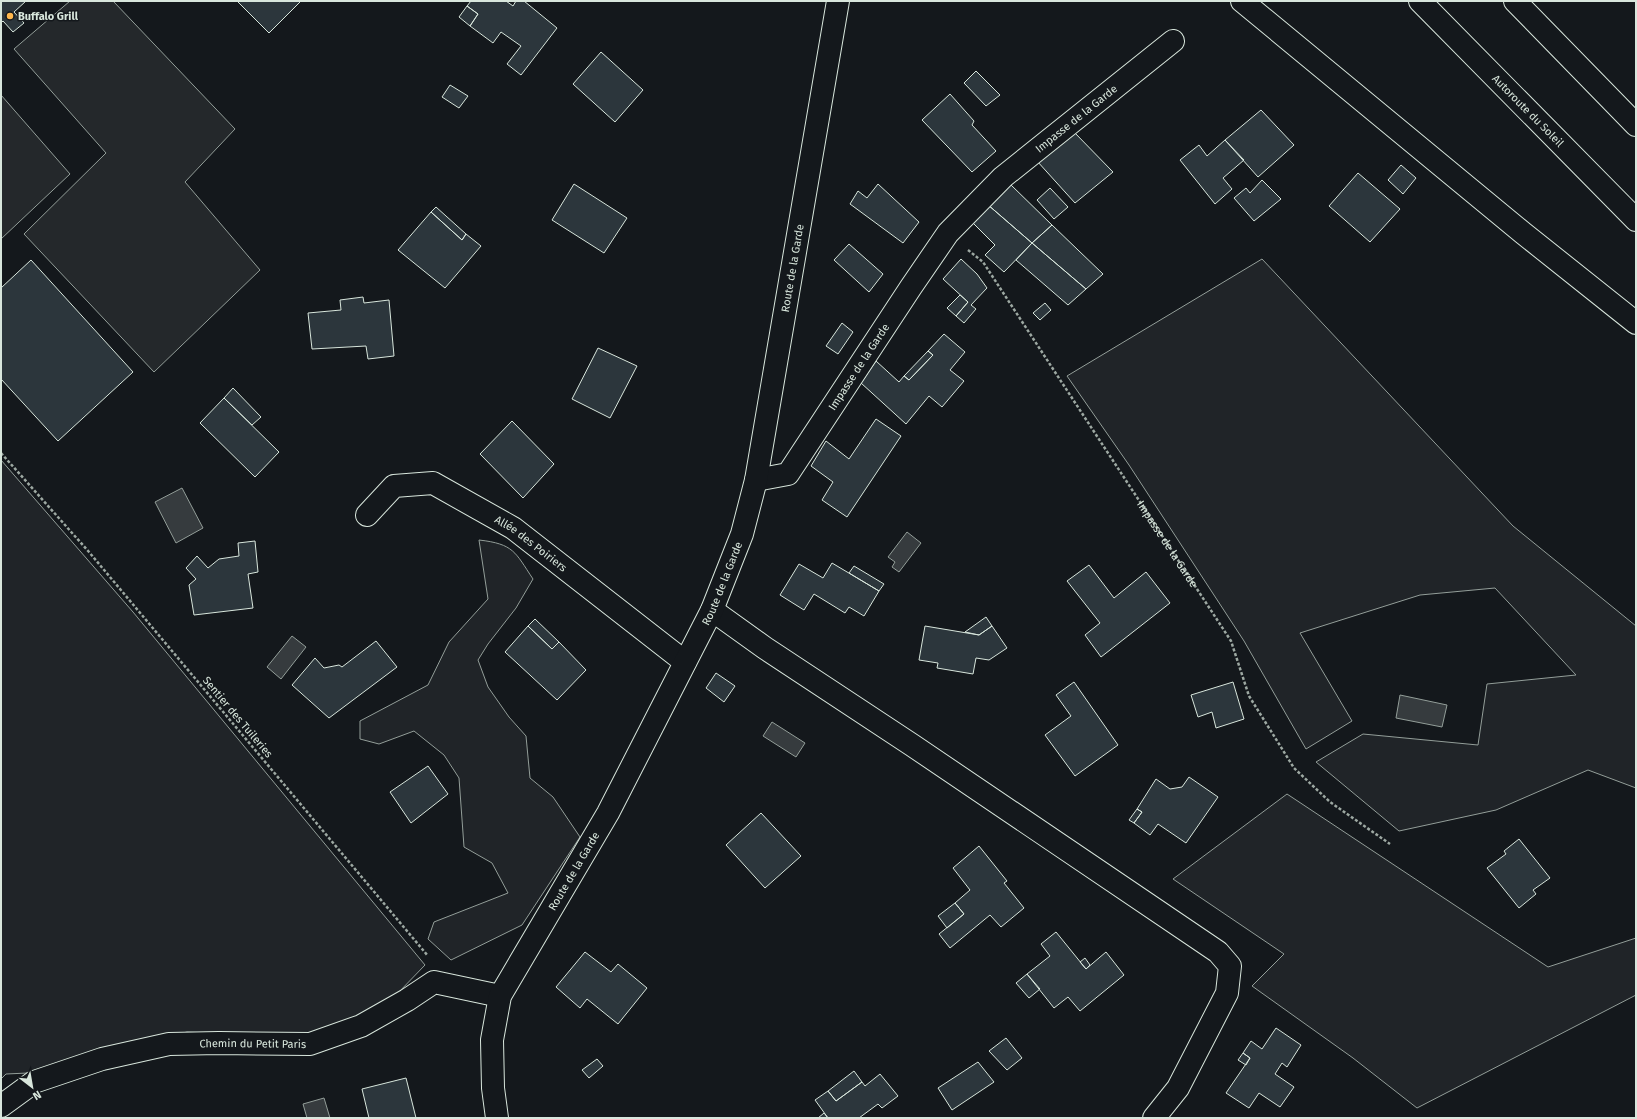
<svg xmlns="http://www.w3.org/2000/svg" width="1637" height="1119" viewBox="0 0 1637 1119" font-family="'Fira Sans',sans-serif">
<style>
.green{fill:#202428;stroke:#939e99}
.parking{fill:#24282b;stroke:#939e99}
.water{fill:#363b3e;stroke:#939e99}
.building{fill:#2c363c;stroke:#d8e6dc}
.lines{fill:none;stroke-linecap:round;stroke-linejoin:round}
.minor-casing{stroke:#d8e6dc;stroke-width:24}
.tertiary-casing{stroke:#d8e6dc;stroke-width:24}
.motorway-casing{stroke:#d8e6dc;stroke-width:24}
.path{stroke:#9da8a2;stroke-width:2.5;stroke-dasharray:3 2;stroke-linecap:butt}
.minor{stroke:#14181c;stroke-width:22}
.tertiary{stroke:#14181c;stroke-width:22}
.motorway{stroke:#14181c;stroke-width:22}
.poi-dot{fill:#ffb74d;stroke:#14181c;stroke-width:1.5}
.labels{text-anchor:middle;stroke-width:3;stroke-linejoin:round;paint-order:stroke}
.poi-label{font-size:11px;font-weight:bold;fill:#d8e6dc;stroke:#14181c;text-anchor:start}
.street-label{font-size:11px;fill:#d8e6dc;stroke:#14181c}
</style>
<rect width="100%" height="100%" fill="#14181c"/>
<path class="green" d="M1262 259 1513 526 1636 626V788L1588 770 1496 810 1399 831 1316 762 1363 734 1478 745 1487 684 1576 675 1495 588 1420 595 1300 633 1352 721 1306 749 1244 641 1129 465 1067 376Z
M1 460 133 612 425 965 397 994 368 1013 311 1038 187 1032 88 1055 28 1073 6 1074 1 1079Z
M479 540C514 544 515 552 533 579L516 608 488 644 478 660 488 687 509 717 526 736 530 778 553 797 580 837 522 925 451 960 428 939 434 922 508 893 492 863 464 847 459 778 444 755 414 731 379 744 360 739V721L428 685 449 642 488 599Z
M1287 794 1548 967 1636 938V995L1417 1108 1353 1058 1252 986 1284 954 1173 879Z"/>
<path class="parking" d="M70 1H113L235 129 185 182 260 270 154 372 24 234 106 153 14 49Z
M1 95 70 174 1 239Z"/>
<path class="water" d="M182 488 203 528 176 543 155 502Z
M907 532 921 543 899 572 892 567 895 562 888 557Z
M292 636 306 647 281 679 267 667Z
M1400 695 1447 705 1442 727 1396 718Z
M772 722 805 743 796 757 763 736Z
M324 1098 330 1118H307L303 1104Z"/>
<path class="building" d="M1 1H26L14 12 24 23 13 32 3 21 1 23Z
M237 1H301L269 33Z
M471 1H506L513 6 516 1H524L557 28 521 75 507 64 521 46 501 32 493 43 470 26 478 14 467 6Z
M467 6 478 14 470 26 459 17Z
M601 52 643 90 615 122 573 84Z
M976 71 1000 95 986 106 964 83Z
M450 85 468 96 459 108 442 97Z
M950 94 974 121 972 125 996 151 972 172 922 120Z
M1261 110 1294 145 1258 177 1225 140Z
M1073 131 1113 172 1075 203 1037 161Z
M1225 140 1244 160 1223 178 1232 189 1215 204 1180 160 1199 145 1207 156Z
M1401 165 1416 178 1403 194 1388 180Z
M1358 173 1400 209 1370 242 1329 206Z
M1262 180 1281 199 1254 221 1234 198 1246 188 1250 193Z
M574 184 627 218 604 253 552 220Z
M878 184 919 222 903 243 850 204 858 191 867 198Z
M1010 184 1052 225 1032 243 987 204Z
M1050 188 1068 207 1054 219 1037 200Z
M987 204 1032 243 1004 272 985 255 995 245 970 220Z
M436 207 466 234 462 240 431 212Z
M431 212 462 240 466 234 481 246 445 288 398 250Z
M1052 225 1103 274 1086 289 1032 243Z
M1032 243 1086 289 1068 305 1016 260Z
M849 244 883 274 869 292 834 260Z
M961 259 977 274 987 288 971 305 976 309 964 323 956 316 968 302 943 279Z
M31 260 133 372 58 441 1 379V288Z
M960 295 968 302 956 316 947 308Z
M363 297 364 303 389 300 394 356 368 359 366 346 312 349 308 313 341 310 340 300Z
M1045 303 1051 310 1040 320 1033 313Z
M842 323 853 332 838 354 826 346Z
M944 334 965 352 950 370 964 381 942 407 929 396 906 424 861 383 876 361 899 382 904 376 909 380 933 355 928 351Z
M598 348 637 366 610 418 572 399Z
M928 351 933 355 909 380 904 376Z
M233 388 261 417 252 425 224 398Z
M224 398 279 452 255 477 200 423Z
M876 419 901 436 847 517 822 500 833 482 811 466 826 441 849 459Z
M512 421 554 464 523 498 480 454Z
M255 541 258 572 248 574 253 608 194 615 189 585 196 579 186 568 197 556 208 568 219 559 239 556 238 543Z
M832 563 879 591 864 616 849 607 845 613 814 594 804 610 780 595 799 564 823 578Z
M1089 565 1114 598 1146 572 1170 603 1101 657 1085 635 1100 623 1067 581Z
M854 566 884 584 879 591 849 573Z
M986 617 992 626 979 635 965 632Z
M535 619 559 642 552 649 528 626Z
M528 626 552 649 559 642 586 670 557 700 505 652Z
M925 626 979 635 992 626 1007 648 989 660 976 658 973 674 937 668 938 663 919 660Z
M376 641 397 667 329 718 292 685 315 658 324 668 339 665 342 667Z
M716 673 735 686 724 702 706 688Z
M1074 682 1118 745 1075 776 1045 735 1071 716 1056 695Z
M1233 682 1244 719 1216 728 1212 712 1198 717 1191 695Z
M428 766 448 794 411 823 390 792Z
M1189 777 1218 797 1186 843 1158 824 1150 835 1134 823 1142 812 1137 809 1156 779 1170 789 1182 787Z
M1137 809 1142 812 1134 823 1129 820Z
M761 813 801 856 765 888 726 845Z
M1519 839 1550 878 1533 890 1536 894 1519 908 1487 868 1506 854 1504 851Z
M979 846 1007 881 1004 883 1024 908 1001 927 990 915 950 948 939 934 964 914 955 903 970 890 953 868Z
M955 903 964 914 947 928 938 916Z
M1056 932 1086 969 1106 952 1124 975 1080 1011 1068 997 1054 1008 1027 974 1050 956 1041 944Z
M585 952 611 972 618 964 647 988 618 1024 587 999 580 1008 556 987Z
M1085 958 1090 965 1086 969 1080 962Z
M1027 974 1040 989 1029 998 1016 983Z
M1276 1028 1301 1045 1287 1067 1282 1063 1275 1074 1294 1087 1280 1107 1259 1093 1249 1108 1226 1093 1250 1058 1243 1053 1251 1041 1262 1049Z
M1006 1038 1022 1058 1007 1070 989 1051Z
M1243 1053 1250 1058 1246 1065 1238 1060Z
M597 1059 603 1066 589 1078 582 1070Z
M978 1062 994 1082 952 1110 938 1088Z
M854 1071 862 1082 836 1101 828 1091Z
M880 1074 898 1096 882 1108 878 1104 859 1118H828L815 1100 828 1091 836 1101 862 1082 865 1086Z
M406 1078 416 1118H369L362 1089Z
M824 1113 828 1118H818Z"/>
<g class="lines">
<defs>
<g id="minor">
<path id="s2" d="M756 480 788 474 911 287 948 233 1003 177 1173 41"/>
<path id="s3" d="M367 515 394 486 433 483 513 528 685 662"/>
<path d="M712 610 765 648 912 745 1218 952 1230 966 1227 993 1178 1088 1154 1118"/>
<path id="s4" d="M1 1106 34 1082 102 1059 169 1044 219 1043 310 1044 361 1026 407 1000 434 982 500 996"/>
</g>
<g id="tertiary">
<path id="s5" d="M497 1118 493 1088 492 1040 500 996 608 813 712 610 742 534 756 480 838 1"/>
</g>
<g id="motorway">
<path d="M1242 1 1523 233 1636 323"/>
<path id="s6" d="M1420 1 1636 220"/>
<path d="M1515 1 1636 125"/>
</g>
</defs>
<use href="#minor" class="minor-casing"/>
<use href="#tertiary" class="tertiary-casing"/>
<use href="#motorway" class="motorway-casing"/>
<g class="path">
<path id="s1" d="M968 250 983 262 1231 641 1249 696 1294 768 1330 802 1390 844"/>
<path d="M1 453 89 552 428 956"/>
</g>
<use href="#minor" class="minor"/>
<use href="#tertiary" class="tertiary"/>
<use href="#motorway" class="motorway"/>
</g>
<circle class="poi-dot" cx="10" cy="16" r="4"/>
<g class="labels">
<g class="poi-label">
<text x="18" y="20">Buffalo Grill</text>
</g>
<g class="street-label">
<text dy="4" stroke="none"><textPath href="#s6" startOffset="154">Autoroute du Soleil</textPath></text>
<text dy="4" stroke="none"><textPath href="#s2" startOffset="494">Impasse de la Garde</textPath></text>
<text dy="4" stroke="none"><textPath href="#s5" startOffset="916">Route de la Garde</textPath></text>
<text dy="4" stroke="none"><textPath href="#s2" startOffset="161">Impasse de la Garde</textPath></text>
<text dy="4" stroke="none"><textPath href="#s3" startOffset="194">Allée des Poiriers</textPath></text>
<text dy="4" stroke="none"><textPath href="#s1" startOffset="356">Impasse de la Garde</textPath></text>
<text dy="4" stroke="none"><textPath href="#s5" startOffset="592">Route de la Garde</textPath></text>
<text transform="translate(238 717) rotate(50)" y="4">Sentier des Tuileries</text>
<text dy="4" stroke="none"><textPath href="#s5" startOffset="268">Route de la Garde</textPath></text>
<text dy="4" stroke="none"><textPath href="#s4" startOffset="265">Chemin du Petit Paris</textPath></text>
</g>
</g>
<rect width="1637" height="1119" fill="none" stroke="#d8e6dc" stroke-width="4"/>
<g transform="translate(32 1087) rotate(149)" stroke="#14181c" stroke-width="3" paint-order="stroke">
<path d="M0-3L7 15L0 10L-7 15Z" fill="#d8e6dc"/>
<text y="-6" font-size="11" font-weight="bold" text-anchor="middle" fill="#d8e6dc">N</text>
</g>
</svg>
